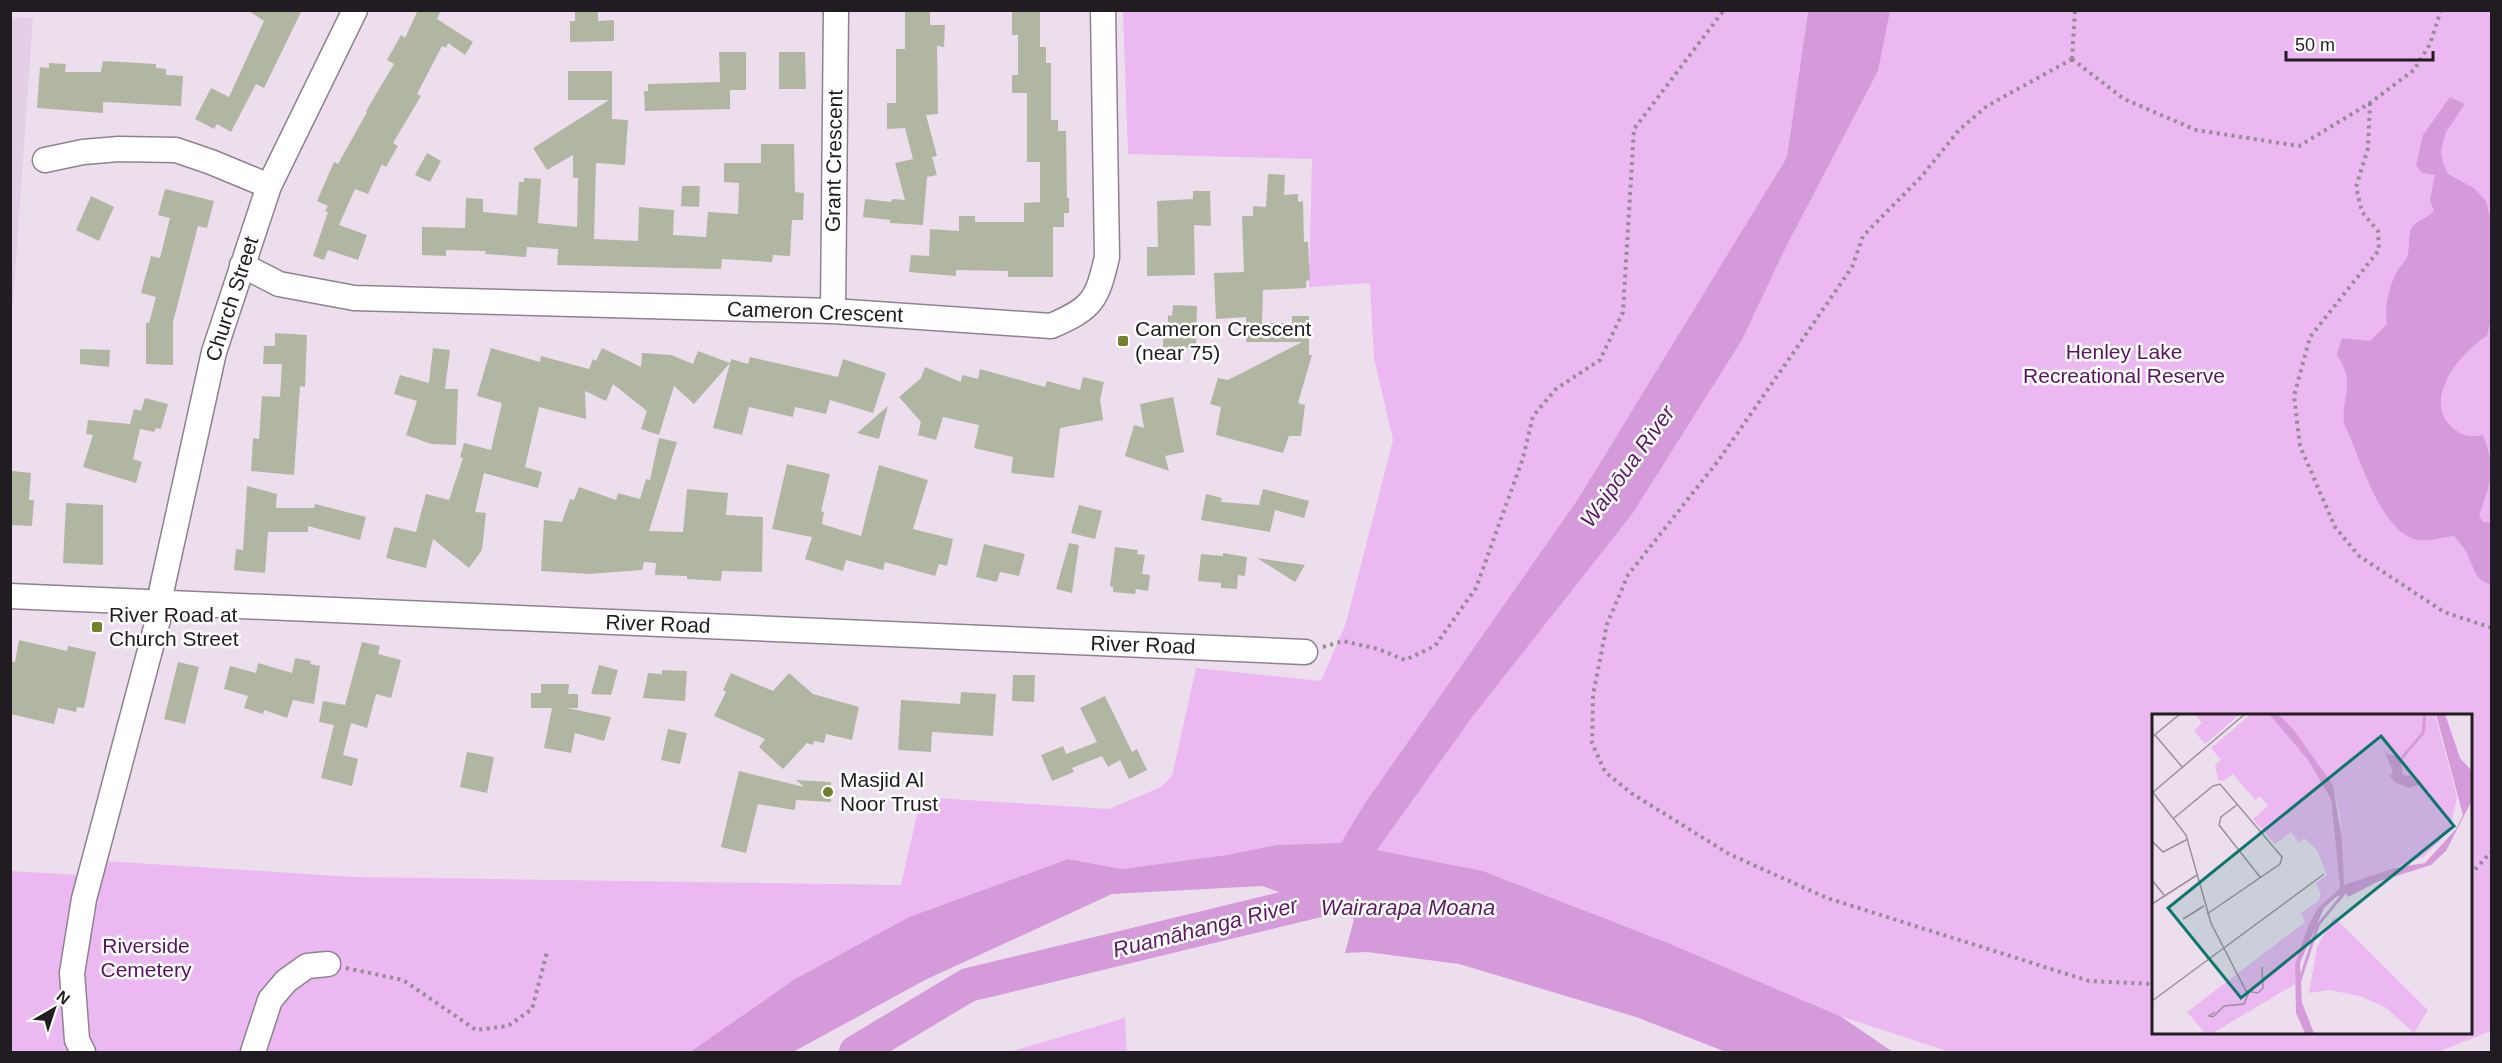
<svg xmlns="http://www.w3.org/2000/svg" width="2502" height="1063" viewBox="0 0 2502 1063" font-family="Helvetica,sans-serif">
<style>
.built{fill:#e4d0e6}
.green{fill:#ecb8f1;fill-rule:evenodd}
.water{fill:#d59ada}
.lines{fill:none;stroke-linecap:round;stroke-linejoin:round}
.river{stroke:#d59ada;stroke-width:34}
.building{fill:#b1b6a3}
.minor-casing{stroke:#8f8290;stroke-width:27}
.path{stroke:#968b96;stroke-width:4;stroke-dasharray:3 4.5;stroke-linecap:butt}
.minor{stroke:#fff;stroke-width:24}
.poi-dot{fill:#74802d;stroke:#fff;stroke-width:2}
.labels{text-anchor:middle;stroke-width:5;stroke-linejoin:round;paint-order:stroke}
.street-label{font-size:21px;fill:#211c21;stroke:#fff}
.poi-label{font-size:21px;fill:#211c21;stroke:#fff;text-anchor:start}
.park-label{font-size:21px;fill:#5a1261;stroke:#fff}
.water-label{font-size:22px;font-style:italic;fill:#5f1967;stroke:#fff}
.inset-river{fill:none;stroke:#d59ada;stroke-width:3}
.inset-road{fill:none;stroke:#9b909c;stroke-width:1.5}
.view{fill:#0f766e;fill-opacity:0.15;stroke:#0f766e;stroke-width:3}
.inset-edge{fill:none;stroke:#211c21;stroke-width:3}
</style>
<rect width="100%" height="100%" fill="#eddeee"/>
<path class="built" d="M10 17 33 18 13 304 10 303Z"/>
<path class="green" d="M1123 11H1808L1787 157 1578 499 1365 803 1341 844 1276 845 1226 855 1122 869 1068 859 909 917 795 979 690 1052H11L10 871 98 876 105 861 353 877 901 885 921 797 1109 809 1161 787 1172 776 1196 668 1321 681 1346 623 1393 440 1374 358 1370 283 1309 287 1312 159 1128 154Z
M1890 11H2491V1031L2438 1052H1950L1840 1016 1668 943 1483 871 1377 850 1473 716 1633 513 1742 340 1784 251 1878 71ZM2154 715H2470V1032H2154Z
M1125 1018 1127 1052H1009Z"/>
<path class="water" d="M1808 11H1890L1878 71 1784 251 1742 340 1633 513 1473 716 1377 850 1483 871 1668 943 1840 1016 1893 1052H1726L1636 1017 1459 964 1367 952 1345 953 1354 919 1262 886 1112 894 925 980 793 1052H690L795 979 909 917 1068 859 1122 869 1226 855 1276 845 1341 843 1365 803 1578 499 1787 157Z
M2450 97 2465 104 2446 132 2441 150 2443 163 2448 174 2474 188 2486 201 2491 222 2492 315 2487 336C2461 351 2420 401 2453 428 2462 436 2471 438 2483 435 2496 467 2491 483 2479 515L2483 522 2491 523V584C2475 582 2473 564 2466 552 2463 546 2458 541 2454 536 2443 537 2428 542 2417 540 2379 531 2360 455 2344 424 2341 393 2357 386 2337 355L2342 338 2370 341 2387 324C2384 307 2389 285 2398 270 2400 266 2404 263 2406 259 2411 250 2407 236 2412 227 2417 220 2428 218 2434 211L2430 200 2435 175 2423 173 2416 166 2423 135Z"/>
<g class="lines">
<path class="river" d="M856 1052 968 985 1340 895 1353 899"/>
</g>
<path class="building" d="M247 10H302L264 88 256 84 231 132 217 124 214 129 195 119 211 88 229 97 264 21Z
M418 10H441L437 19 473 42 465 55 448 43 446 48 442 46 417 94 421 96 393 143 398 146 386 167 382 164 368 194 355 189 339 225 367 235 358 260 328 250 324 260 313 256 328 212 325 211 328 206 317 201 334 162 338 164 367 112 366 111 394 64 387 60 401 35 405 38Z
M575 10H598V21L614 20V41L570 42V21H575Z
M905 10H930V25H945L944 47 937 46 938 114 926 115 937 156 932 157 937 175 927 177 923 225 890 223V220L863 217 865 199 891 202 892 199 905 200 895 163 913 159 905 128 887 129V103H896V49H905Z
M1012 10H1040V47H1046V63H1051V120H1058V131H1066L1067 198H1069V213H1064V227H1053V277H1008V271L956 270V276L909 272 911 255 929 256 930 229 959 231V216H975V222H1024V203L1040 202V162H1027V93H1012V75H1018V35H1012Z
M719 52H746V90H730V109L645 111 644 91H648V84L720 82Z
M779 52H805L806 89H779Z
M103 61 156 64V68L166 69V75L183 76 181 106 103 102V113L37 108 40 67 49 68V63L66 64 65 72H101Z
M568 71H612V119L628 120 625 165 596 163 594 239 638 241 639 207 674 210 673 235 706 237 708 212 738 214 739 183 724 182V163H761V144H794L795 192 804 193 803 220H792L790 256 773 255 772 262 722 259 721 269 557 265 558 249 527 247 526 257 485 254 486 251 446 250V256L422 255V227L465 228 466 198 483 199V212L517 215 519 182H524V178L541 179 538 223 577 227 578 178H573V155L547 170 533 148 609 100H568Z
M427 153 441 161 430 182 415 175Z
M1268 174 1285 175 1284 195 1298 194V202L1303 201 1304 242H1308L1310 280 1306 281V288L1263 290 1262 323H1292V316H1309V355H1312L1298 403 1305 405 1301 436H1289L1283 453 1216 435 1221 407 1210 404 1218 378 1228 380 1302 342H1246V317L1216 319 1214 273 1244 272 1242 216H1253V206L1266 207Z
M682 186H700L699 207 681 206Z
M165 189 214 201 207 228 198 226 173 322V365L146 364V323H149L156 297 141 293 151 256 160 258 170 218 158 215Z
M1193 191H1210L1211 226 1194 225 1195 275 1147 276V247H1158L1157 201 1193 199Z
M91 196 114 207 99 241 76 230Z
M1173 305 1197 306 1196 348 1163 347V330H1168V315L1172 316Z
M275 333 307 335 305 387 300 386 294 475 251 471 253 438 259 439 262 396 280 397 282 364H263L264 346H275Z
M433 348 450 350 445 389H458L456 445 431 444 406 435 417 401 394 394 400 375 429 383Z
M491 348 540 362 541 356 589 369 593 359 596 361 602 348 641 367 642 353 671 355 693 364 698 351 730 363 694 404 674 386 659 435 641 429 647 411 613 384 606 401 585 391 586 419 539 407 525 467 542 472 538 488 484 473 475 512 486 513 482 550 469 568 433 539 426 568 386 558 394 527 416 532 426 494 449 500 463 458 460 457 464 443 491 450 502 403 477 396Z
M80 349 110 350 109 367 80 364Z
M750 357 838 377 843 359 886 373 873 413 830 400 826 414 795 407 793 417 749 407 742 435 713 428 731 359 748 364Z
M925 367 961 382 962 375 978 379 980 369 1045 387 1047 381 1080 390 1083 377 1104 382 1100 400 1103 420 1060 428 1054 478 1011 473 1013 457 974 448 979 425 943 417 936 440 918 435 921 422 899 397 921 378Z
M1173 397 1184 452 1165 456 1169 471 1125 456 1134 425 1144 428 1140 404Z
M145 398 168 404 161 429 156 428 154 432 140 429 133 459 142 462 136 483 83 467 93 435 86 434 88 420 130 424 134 409 141 411Z
M888 406 879 439 857 433Z
M659 438 677 442 649 531 683 532 687 489 728 493 726 515 763 517 762 572 722 571 721 581 687 579V576L655 575 656 563 644 562 642 570 589 574 541 571 544 520 562 522 570 499 574 500 579 487 616 500 618 493 640 499 646 479 650 480Z
M787 464 830 474 821 511 824 512 822 524 861 536 879 465 928 480 913 529 953 539 947 566 939 564 935 576 885 562 883 570 846 560 843 571 805 559 812 537 772 529Z
M12 471 31 473 29 500H34L32 526 10 525Z
M247 486 277 494 276 508H314L315 504 366 517 360 540 308 526V532H268L265 573 234 570 236 549 243 550Z
M1263 489 1309 501 1304 518 1275 510 1270 532 1201 520 1206 494 1222 498 1221 502 1259 505Z
M66 503 103 505V565L63 563Z
M1079 505 1102 511 1095 539 1071 533Z
M1069 543 1079 545 1072 593 1056 589Z
M984 544 1025 554 1019 576 1000 572 997 582 976 577Z
M1115 547 1138 550 1137 554 1145 555 1142 574 1150 575 1148 591 1136 589 1135 594 1113 592V587L1110 586Z
M1223 553 1247 557 1245 576 1238 575 1237 589 1221 588V583L1198 581 1201 554 1223 556Z
M1257 558 1305 565 1295 582Z
M19 640 67 651 68 646 96 652 84 708 77 707 76 712 58 708 54 724 10 714V661L15 662Z
M362 642 380 646 378 654 401 660 391 698 376 694 367 728 351 723 343 755 358 759 352 786 321 778 334 725 319 722 323 701 345 705Z
M295 658 311 661 310 664 320 666 314 704 293 700 287 718 264 710 263 714 244 708 248 696 224 689 230 666 256 673 258 663 292 673Z
M178 662 199 667 185 724 164 719Z
M599 665 618 670 611 695 591 694Z
M662 670 687 671 685 701 643 698 648 673 662 674Z
M731 673 773 691 789 673 813 694 859 707 852 740 826 734 824 743 814 741 813 745 807 743 783 769 759 747 765 739 714 716 726 692 723 690Z
M1013 675H1035L1034 702 1012 701Z
M541 684H569L568 694H578V708H567L611 717 604 741 575 733 571 753 544 748 552 708H531V693H541Z
M961 692 996 694 993 736 932 732 931 752 898 750 901 700 960 704Z
M1105 696 1132 752 1137 749 1147 770 1129 779 1120 760 1108 767 1102 756 1072 768 1074 772 1052 781 1041 755 1063 746 1066 754 1097 742 1080 708Z
M668 729 687 733 680 764 661 760Z
M467 752 494 757 487 793 460 787Z
M739 771 804 787 796 780 831 782V802L796 800 795 810 758 804 746 853 721 847Z"/>
<g class="lines">
<defs>
<path id="minor" d="M45 160 83 152 119 149 176 150 211 162 269 186
M242 265 279 284 354 298 833 311 1051 326C1093 308 1097 300 1107 257L1103 10
M833 311 836 10
M10 596 1305 652
M83 1052 77 1040 72 973 84 899 158 620 162 588 214 352 269 186 355 10
M253 1052 270 1000 286 981 307 966 328 964"/>
</defs>
<use href="#minor" class="minor-casing"/>
<path class="path" d="M2072 59 1987 106 1959 130 1921 177 1863 236 1852 267 1798 346 1718 461 1628 575 1607 624 1593 695 1592 743 1605 772 1631 793 1729 854 1827 898 2089 981 2154 984
M2072 59 2124 99 2196 130 2299 146 2370 103 2414 70 2430 44 2441 10
M2072 59 2075 10
M2370 103 2368 148 2356 187 2362 212 2378 231 2379 250 2310 337 2294 396 2300 446 2335 527 2359 556 2444 612 2492 628
M1323 647 1343 641 1378 649 1405 660 1435 646 1476 588 1523 458 1533 416 1556 389 1600 360 1623 312 1634 129 1724 10
M2470 875 2492 851
M346 968 403 980 476 1030 508 1026 532 1009 547 952"/>
<use href="#minor" class="minor"/>
</g>
<g class="poi-dot">
<rect x="1117" y="335" width="12" height="12" rx="3"/>
<rect x="91" y="621" width="12" height="12" rx="3"/>
<circle cx="828" cy="792" r="6"/>
</g>
<g class="labels">
<g class="street-label">
<text transform="translate(834 161) rotate(-89)" y="7">Grant Crescent</text>
<text transform="translate(232 299) rotate(-72)" y="7">Church Street</text>
<text transform="translate(815 312) rotate(2)" y="7">Cameron Crescent</text>
<text transform="translate(658 624) rotate(2)" y="7">River Road</text>
<text transform="translate(1143 645) rotate(2)" y="7">River Road</text>
</g>
<g class="poi-label">
<text x="1135" y="336">Cameron Crescent<tspan x="1135" dy="24">(near 75)</tspan></text>
<text x="109" y="622">River Road at<tspan x="109" dy="24">Church Street</tspan></text>
<text x="840" y="787">Masjid Al<tspan x="840" dy="24">Noor Trust</tspan></text>
</g>
<g class="park-label">
<text x="2124" y="359">Henley Lake<tspan x="2124" dy="24">Recreational Reserve</tspan></text>
<text x="146" y="953">Riverside<tspan x="146" dy="24">Cemetery</tspan></text>
</g>
<g class="water-label">
<text transform="translate(1627 466) rotate(-54)" y="8">Waipōua River</text>
<text x="1408" y="915">Wairarapa Moana</text>
<text transform="translate(1205 927) rotate(-14)" y="8">Ruamāhanga River</text>
</g>
</g>
<g transform="translate(2152 714)">
<rect width="320" height="320" fill="#eddeee"/>
<path d="M43 0H88L53 30 42 17 50 9ZM99 0H117L156 46 179 85 188 174 166 194 143 250V270L61 319H53L35 298 153 208 149 199 166 187 169 180 164 169 175 161 165 136 152 124 147 129 139 118 123 130 101 105 116 92 108 82 103 86 81 60 71 67 66 66 63 51 69 46 59 34ZM126 0H283L305 83 299 111 288 127 271 143 192 172 188 103 181 71ZM182 203 276 296 262 319 233 293 208 282 177 276 157 279 165 233Z" fill="#ecb8f1"/>
<path d="M117 0H126L141 15 181 71 190 125 192 171 242 154 273 149 304 115 311 101 284 0H293L308 44 319 56V88L294 137 279 151 225 168 196 183 194 179 184 183 172 194 148 249 150 289 162 319H153L144 299 143 250 157 210 166 194 188 174 179 85 156 46ZM231 34 235 40 248 42 251 61 259 62 263 68 266 65 270 70 257 74 244 69 238 62 241 58Z" fill="#d59ada"/>
<path class="inset-river" d="M249 45 271 19 273 0M148 266 166 211 193 178"/>
<path class="inset-road" d="M3 21 31 54M0 23 28 0M0 77 34 121 59 209 94 277 106 279 111 274 110 253M0 79 93 0M86 90 69 103 67 111 108 163M22 104 61 72 68 70 130 143 128 150 55 200M0 127 11 138 36 125M0 166 12 181M0 190 45 161M31 205 52 192M0 287 172 160M63 298 57 302 61 303 72 292 92 290 97 278"/>
<path class="view" d="M229 22 302 112 89 284 16 194Z"/>
<rect width="320" height="320" class="inset-edge"/>
</g>
<rect width="2502" height="1063" fill="none" stroke="#211c21" stroke-width="24"/>
<g transform="translate(54 1009) rotate(39)" stroke="#ffffff" stroke-width="4.5" paint-order="stroke">
<path d="M0-4.5L10 22L0 15L-10 22Z" fill="#211c21"/>
<text y="-9" font-size="16" font-weight="bold" text-anchor="middle" fill="#211c21">N</text>
</g>
<path d="M2286 51v9h147v-9" fill="none" stroke="#211c21" stroke-width="3"/>
<text x="2295" y="51" font-size="18" fill="#211c21" stroke="#ffffff" stroke-width="4.5" paint-order="stroke">50 m</text>
</svg>
